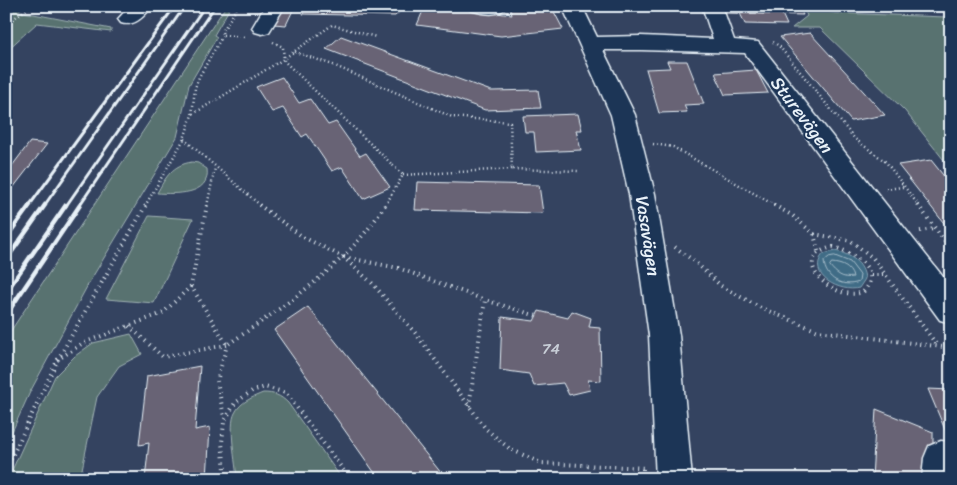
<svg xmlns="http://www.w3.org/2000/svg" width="957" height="485" viewBox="0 0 957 485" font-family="Sriracha,sans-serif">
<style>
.green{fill:#58726f;stroke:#a0b2b4}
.water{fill:#406c86;stroke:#83a1b4}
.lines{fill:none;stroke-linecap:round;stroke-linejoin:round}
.shore{stroke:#a5bcca;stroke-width:1}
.building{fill:#686474;stroke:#e8f1f8}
.minor-casing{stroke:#e8f1f8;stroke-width:3}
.path-far1{stroke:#e8f1f8;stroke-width:2.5;stroke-dasharray:1 3;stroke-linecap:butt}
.path{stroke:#e8f1f8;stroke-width:4;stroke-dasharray:1 4.5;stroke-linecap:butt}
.minor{fill:#1d3557;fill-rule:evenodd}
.rail-far1{stroke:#e8f1f8;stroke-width:3}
.rail{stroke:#e8f1f8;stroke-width:4.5}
.labels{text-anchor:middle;stroke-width:4;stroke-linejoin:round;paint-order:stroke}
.number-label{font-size:15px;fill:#c8ced7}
.street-label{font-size:18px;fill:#e8f1f8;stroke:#1d3557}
</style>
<rect width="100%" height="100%" fill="#344360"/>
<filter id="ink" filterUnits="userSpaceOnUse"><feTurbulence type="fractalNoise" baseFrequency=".02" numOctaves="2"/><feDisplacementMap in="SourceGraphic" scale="10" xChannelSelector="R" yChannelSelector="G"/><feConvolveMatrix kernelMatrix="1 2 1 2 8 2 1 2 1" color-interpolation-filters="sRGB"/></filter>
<g filter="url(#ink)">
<path class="green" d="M8 6H24L18 11 111 29V32L37 23 6 51Z
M226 6H231L214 35 217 37 189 85 177 137 90 281 30 392 6 445V338Z
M803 6 835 13 946 17 951 15V169L905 111 820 28H792L807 16Z
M192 162 198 163 207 169C211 196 174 194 157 193 166 177 172 165 192 162Z
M149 216 193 219 154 303 106 299Z
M131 334 142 354 119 366 97 397 80 479H8L55 376 75 356 93 343Z
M263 393C274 393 280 395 288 403L342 479H237C236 464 228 425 235 413 240 402 253 397 263 393Z"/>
<path class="water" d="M835 251C850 254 864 263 865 279L859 288C841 293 806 276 823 254Z"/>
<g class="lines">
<path class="shore" d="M835 256 850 262 860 275 859 282C843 288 825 279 824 261L829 257Z
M832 263C842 264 850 267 853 277 843 279 836 274 830 266Z"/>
</g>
<path class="building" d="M282 6H295L286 25 273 24Z
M305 6H406L395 16 303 14Z
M425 6H445L512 15 509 6H551L563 29 501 36 417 25Z
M728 6H799L803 15 726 13Z
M740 13 782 14 787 25 745 24Z
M810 33 885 115 851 121 780 37Z
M341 36 491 91 538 90 541 108 485 110 326 49Z
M667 61H687L704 104 684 105 687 112 659 113 646 69 670 68Z
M756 70 768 93 725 95 715 73Z
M282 77 299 103 310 99 328 125 336 122 360 156 366 153 390 187 363 199 342 167 332 171 307 134 302 137 283 108 272 112 256 87Z
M578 114 582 130H576L581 150 536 152 534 132H525L523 116Z
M30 142 47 144 6 197V174Z
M931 160 951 185V232L898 165Z
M417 182 539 185 543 213 415 210Z
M308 307 446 479H379L274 330Z
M539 311 568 318 572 311 591 318 589 327 600 328 601 381 588 380 590 390 569 395 563 383 534 386 529 374 500 370 502 317 534 321Z
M200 366 195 430 210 427 207 479H145L149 443 139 445 147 376Z
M928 389 951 390V444Z
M876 409 933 432V479H872Z"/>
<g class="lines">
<defs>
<path id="minor" d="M130 6H152C144 17 134 27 121 23L118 19Z
M265 6H285L269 32 262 34 255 32 252 28Z
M467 6H507C499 18 482 13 470 10Z
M562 6H582L597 37 641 36 713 39 702 6H722L734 40 758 42 951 287V323L940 320 745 53 641 50H603L635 115 655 194 679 335 692 479H656L649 335 629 194 611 115Z
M941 441 951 442V479H922L924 458 929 446Z"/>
</defs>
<use href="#minor" class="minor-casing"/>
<path class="path-far1" d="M6 24 31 6
M223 35 245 37
M273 42 283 47 284 61 403 175 385 206
M773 42 779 46 855 139 886 162 919 206
M295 52 333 65 452 117 510 122 512 169 580 171
M193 114 282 60 332 25 376 37
M184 139 261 206
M653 144 673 147 776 206
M403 175 512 169
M886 189 903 187
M145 206 184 139 192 115 195 88 199 77 223 35 222 32 238 6
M207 206 215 168"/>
<path class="path" d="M259 205 303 237 343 257 372 283 417 335 486 429 510 449 541 463 646 468
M774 205 793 216 814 234 818 251
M918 205 951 250
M920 231 934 229
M814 234 851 241 873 258 936 344
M675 247 694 261 721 286 761 308 818 331 951 348
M833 247C851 251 885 271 863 292 834 303 785 258 833 247Z
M344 257 398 268 485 300
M871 275H886
M191 286 227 345C284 306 348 265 385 205
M129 326 163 357 227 345 217 381 224 417
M57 360 83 343 163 313 191 286 207 205
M469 406 485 300 537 316
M6 469 57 361 146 205
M643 469V479
M226 479 222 443 224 422 235 403 252 391 265 387 286 393 350 479"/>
<use href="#minor" class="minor"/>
<path class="rail-far1" d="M29 206 175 6
M44 206 185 6
M66 206 205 6
M79 206 215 6"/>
<path class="rail" d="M6 238 30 205
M6 260 45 205
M6 292 66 205
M6 315 80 205"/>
</g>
</g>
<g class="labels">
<g class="number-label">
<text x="551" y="354">74</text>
</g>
<g class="street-label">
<text transform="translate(802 115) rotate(53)" y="6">Sturevägen</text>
<text transform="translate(648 236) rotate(81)" y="6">Vasavägen</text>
</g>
</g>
<rect width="957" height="485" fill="none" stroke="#1d3557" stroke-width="25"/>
<rect x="12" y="12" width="932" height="460" fill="none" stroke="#e8f1f8" stroke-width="2" filter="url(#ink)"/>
</svg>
